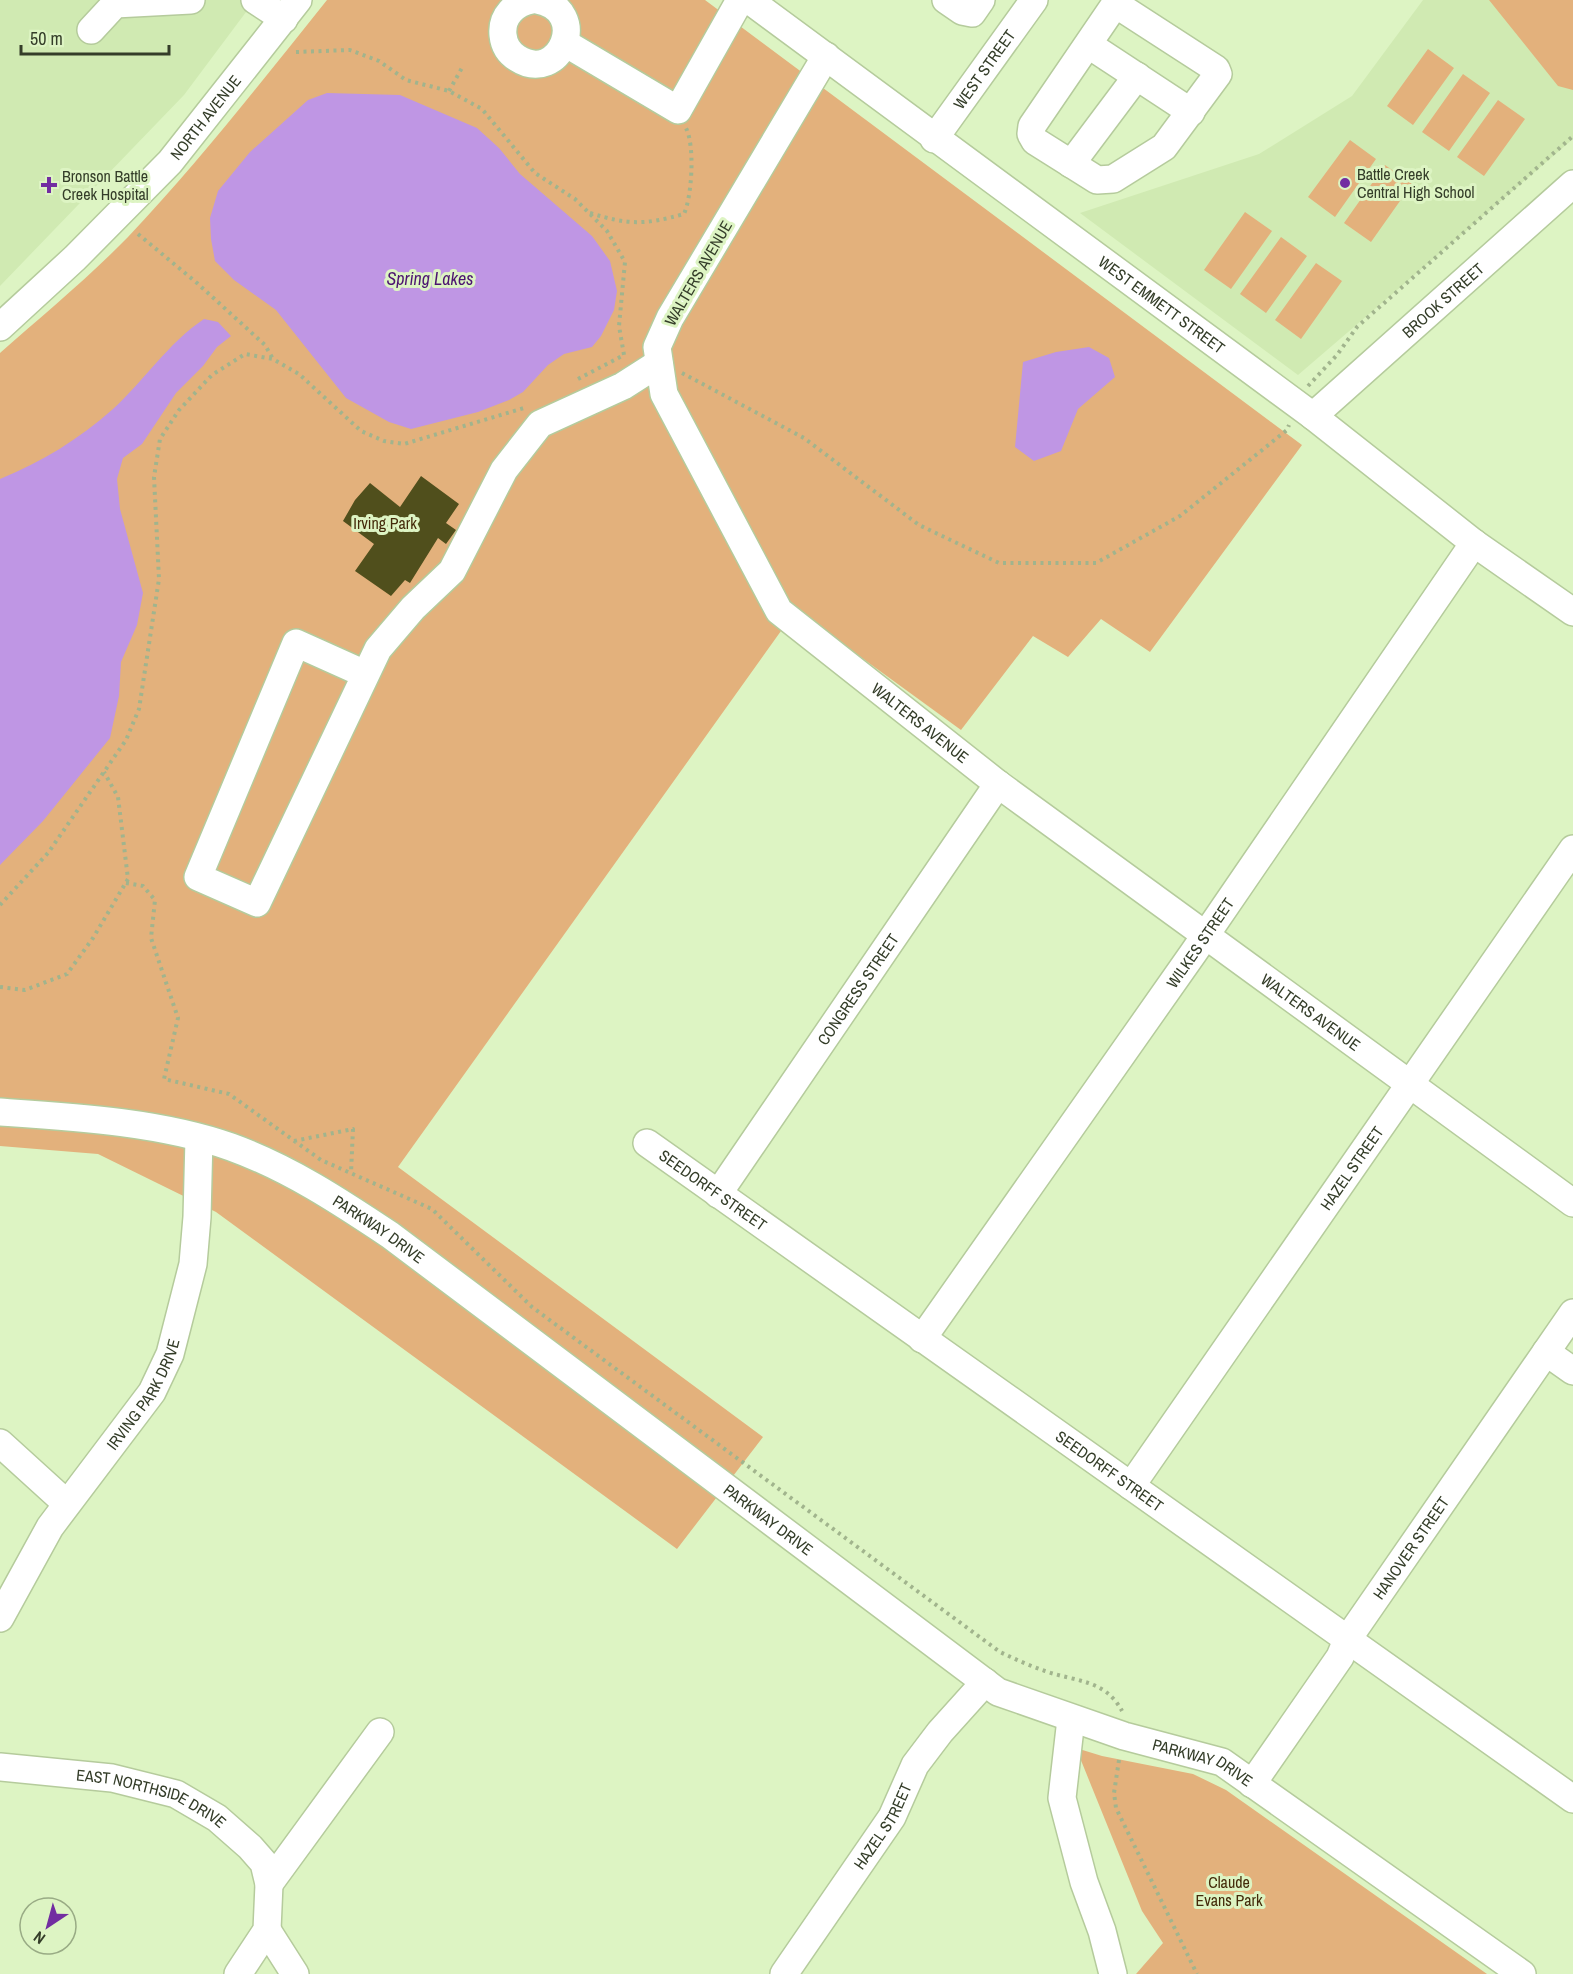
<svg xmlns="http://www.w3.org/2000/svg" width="1573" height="1974" viewBox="0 0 1573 1974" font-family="'Archivo Narrow',sans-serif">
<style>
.built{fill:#d0eab2}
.green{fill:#e3b17c}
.water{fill:#bf96e4}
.building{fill:#504f1c}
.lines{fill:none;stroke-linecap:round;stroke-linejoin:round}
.minor-casing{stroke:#b5cb9c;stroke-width:30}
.path{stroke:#a1b48d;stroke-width:4;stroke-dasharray:3 4.5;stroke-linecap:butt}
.minor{stroke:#fff;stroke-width:27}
.poi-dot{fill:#722da1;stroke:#ddf4c3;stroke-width:2}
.labels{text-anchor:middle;stroke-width:6;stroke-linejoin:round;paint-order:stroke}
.street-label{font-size:16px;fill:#343d29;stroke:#ddf4c3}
.poi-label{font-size:16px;fill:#343d29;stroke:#ddf4c3;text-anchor:start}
.park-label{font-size:16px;fill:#442a0a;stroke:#ddf4c3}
.water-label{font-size:18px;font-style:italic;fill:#4c1470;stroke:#ddf4c3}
</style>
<rect width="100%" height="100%" fill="#ddf4c3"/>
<path class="built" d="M0 0H255L184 95 0 286Z
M1423 0H1573V139L1298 375 1080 213 1259 154 1352 96Z"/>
<path class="green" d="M327 0H705L1302 445 1150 652 1101 619 1068 657 1033 636 961 730 796 610 398 1167 763 1437 677 1549 216 1212 98 1154 0 1146V353C43 315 88 278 128 237 199 162 262 81 327 0Z
M1489 0H1573V90L1558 86Z
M1428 49 1454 68 1413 125 1387 106Z
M1463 74 1490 93 1449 151 1422 132Z
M1498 100 1525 119 1484 176 1457 157Z
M1350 140 1376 159 1335 217 1308 197Z
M1385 165 1412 184 1371 242 1344 223Z
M1245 212 1272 231 1231 289 1204 270Z
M1281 237 1307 256 1266 313 1240 294Z
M1316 263 1342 281 1301 339 1275 320Z
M1076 1748 1102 1756 1193 1774 1226 1790 1487 1974H1136L1163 1943 1142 1911Z"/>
<path class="water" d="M327 93 400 95 477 128 499 148 520 174 592 236 610 261 617 291 614 310 601 336 592 347 564 354 548 365 523 392 509 400 478 412 411 429 389 422 346 398 276 310 234 280 215 261 211 239 210 218 218 191 250 152 308 100Z
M204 319 218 322 231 336 217 347 203 366 176 393 142 444 123 458 117 479 120 509 143 593 137 625 121 662 119 696 110 738 43 821 0 865V479C42 462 79 439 113 409 144 381 168 343 204 319Z
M1089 347 1109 358 1115 377 1078 409 1061 451 1034 461 1015 447 1023 362 1056 352Z"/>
<path class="building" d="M421 476 459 504 446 523 456 530 446 544 438 538 410 583 405 580 391 596 355 571 374 544 343 521 355 500 370 483 400 507Z"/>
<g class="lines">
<defs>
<g id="minor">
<path d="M255 0 284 19"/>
<path d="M532 0C515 3 501 16 503 35 504 45 509 53 517 58 560 86 592 10 537 0"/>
<path id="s1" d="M749 0 1313 416 1474 543 1573 612"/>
<path d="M946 0 962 11 972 13 981 0"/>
<path d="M1117 5 1216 69 1218 74 1164 147 1113 179 1097 180 1035 141 1031 134 1032 126 1118 0"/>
<path d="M91 30 115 4 191 0"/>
<path d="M565 43 678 110 740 0"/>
<path d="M1089 45 1191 112"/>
<path id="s2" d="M826 56 670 318 657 347 664 394 779 611 998 784 1573 1203"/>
<path id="s3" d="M934 139 1034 0"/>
<path d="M1071 164 1137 76"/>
<path id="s4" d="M0 327 75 258 170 162 298 0"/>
<path id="s5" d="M1313 416 1573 184"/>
<path d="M365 674 296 643 198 877 257 903 378 649 413 608 452 571 504 470 540 424 623 386 659 363"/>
<path id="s6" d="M0 1112C74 1117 161 1122 231 1147 289 1168 339 1201 390 1235L998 1692 1124 1736 1222 1762 1522 1974"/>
<path id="s7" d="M647 1143 1573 1799"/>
<path id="s8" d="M718 1194 998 784"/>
<path id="s9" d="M922 1339 1194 952 1474 543"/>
<path d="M1546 1352 1573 1371"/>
<path d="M0 1443 66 1503"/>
<path id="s10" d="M1131 1486 1573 849"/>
<path id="s11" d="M0 1618 50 1527 152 1392 170 1354 193 1264 197 1217 199 1138"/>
<path d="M1071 1719 1062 1798 1084 1882 1102 1931 1113 1974"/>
<path id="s12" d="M0 1767 112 1778 176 1794 217 1818 250 1847 264 1863 269 1884 267 1930 238 1974"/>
<path id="s13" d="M1252 1784 1340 1657 1347 1640 1573 1313"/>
<path d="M269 1884 380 1732"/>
<path d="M267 1930 295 1974"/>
<path id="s14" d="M784 1974 892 1817 915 1765 940 1732 985 1682"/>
</g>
</defs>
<use href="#minor" class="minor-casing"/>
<path class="path" d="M296 52 350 50 379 61 406 80 449 91 482 109 535 173 575 199 607 231 625 262 619 326 624 355 627 356
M449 91 463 66
M590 213C629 225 644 225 684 214 692 196 695 146 686 128
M138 234 197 283 265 345 273 359
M682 373 804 438 919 525 999 563H1096L1180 516 1287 430 1289 425
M578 379 624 355
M1308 386 1337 355 1357 327 1573 136
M126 883 143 886 155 900 151 938 178 1018 164 1079 229 1094 321 1160 432 1209 532 1307 1000 1652C1015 1659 1030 1666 1045 1671 1076 1682 1105 1679 1122 1711
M0 905 48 853 126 740 139 709 159 579 154 477 160 439 179 410 212 375 245 354 273 359 299 374 361 431 384 441 404 444 524 408
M0 987 25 990 67 974 93 938 128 879 118 797 104 772
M294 1141 353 1129 351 1173
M1119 1760 1114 1793 1116 1808 1197 1974"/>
<use href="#minor" class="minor"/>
</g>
<g class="poi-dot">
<circle cx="1345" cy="183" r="6"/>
<path d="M46 176h6v6h6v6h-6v6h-6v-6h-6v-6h6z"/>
</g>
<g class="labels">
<g class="street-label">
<text dy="6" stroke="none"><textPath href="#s3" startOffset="86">WEST STREET</textPath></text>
<text dy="6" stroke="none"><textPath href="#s4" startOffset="294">NORTH AVENUE</textPath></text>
<text transform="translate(698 273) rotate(-60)" y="6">WALTERS AVENUE</text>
<text dy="6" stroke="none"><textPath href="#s5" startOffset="174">BROOK STREET</textPath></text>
<text dy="6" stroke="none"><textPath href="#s1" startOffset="513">WEST EMMETT STREET</textPath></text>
<text dy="6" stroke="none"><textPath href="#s2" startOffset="810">WALTERS AVENUE</textPath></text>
<text dy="6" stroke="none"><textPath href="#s9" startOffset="484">WILKES STREET</textPath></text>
<text dy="6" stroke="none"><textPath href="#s8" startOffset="248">CONGRESS STREET</textPath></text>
<text dy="6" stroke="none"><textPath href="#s2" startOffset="1296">WALTERS AVENUE</textPath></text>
<text dy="6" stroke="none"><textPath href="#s10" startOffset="387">HAZEL STREET</textPath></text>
<text dy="6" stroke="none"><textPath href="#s7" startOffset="81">SEEDORFF STREET</textPath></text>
<text dy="6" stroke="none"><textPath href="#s6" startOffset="404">PARKWAY DRIVE</textPath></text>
<text dy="6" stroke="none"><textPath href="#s11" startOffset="267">IRVING PARK DRIVE</textPath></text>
<text dy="6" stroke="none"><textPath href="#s7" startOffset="567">SEEDORFF STREET</textPath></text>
<text dy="6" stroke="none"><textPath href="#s6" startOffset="890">PARKWAY DRIVE</textPath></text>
<text dy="6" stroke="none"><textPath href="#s13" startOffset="285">HANOVER STREET</textPath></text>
<text dy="6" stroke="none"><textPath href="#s6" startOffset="1394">PARKWAY DRIVE</textPath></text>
<text dy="6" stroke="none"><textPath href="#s12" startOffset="156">EAST NORTHSIDE DRIVE</textPath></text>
<text dy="6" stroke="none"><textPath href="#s14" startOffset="178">HAZEL STREET</textPath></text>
</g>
<g class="poi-label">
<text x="1357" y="180">Battle Creek<tspan x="1357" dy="18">Central High School</tspan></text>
<text x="62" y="182">Bronson Battle<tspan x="62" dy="18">Creek Hospital</tspan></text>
</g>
<g class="park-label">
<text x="385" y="529">Irving Park</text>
<text x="1229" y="1888">Claude<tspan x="1229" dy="18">Evans Park</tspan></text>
</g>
<g class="water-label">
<text x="430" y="285">Spring Lakes</text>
</g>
</g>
<g transform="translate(48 1926) rotate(216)"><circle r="28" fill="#ddf4c3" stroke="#99ab85" stroke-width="1.5"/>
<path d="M0-4.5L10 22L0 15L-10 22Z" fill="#722da1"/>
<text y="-9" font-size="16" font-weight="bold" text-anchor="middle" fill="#343d29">N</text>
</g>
<path d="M21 45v9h148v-9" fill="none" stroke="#343d29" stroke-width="3"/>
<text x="30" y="45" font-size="18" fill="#343d29" stroke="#ddf4c3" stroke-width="4.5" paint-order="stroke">50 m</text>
</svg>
